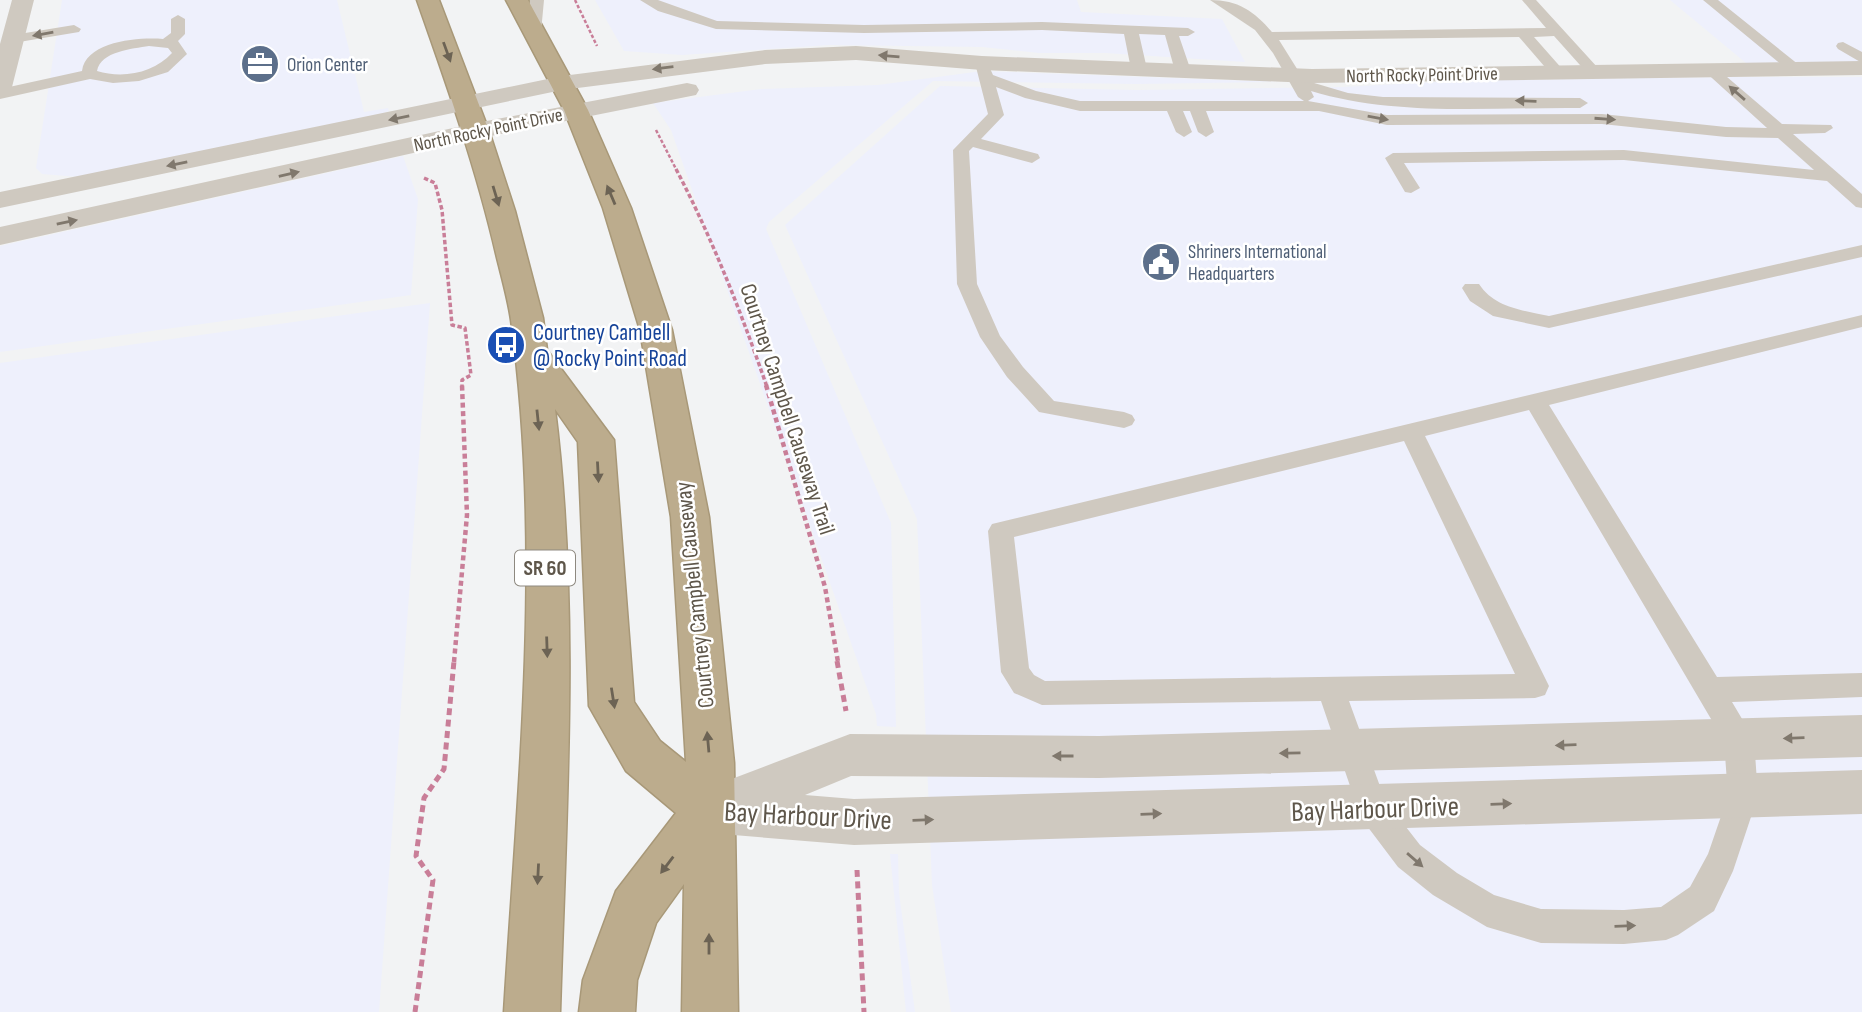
<svg xmlns="http://www.w3.org/2000/svg" width="1862" height="1012" viewBox="0 0 1862 1012" font-family="'Sofia Sans Condensed',sans-serif">
<style>
.commercial{fill:#eef0fc}
.lines{fill:none;stroke-linecap:round;stroke-linejoin:round}
.highway-casing{stroke:#a89878;stroke-width:3}
.path-far3{stroke:#c97e98;stroke-width:2.5;stroke-dasharray:3.5 2;stroke-linecap:butt}
.path-far2{stroke:#c97e98;stroke-width:3.5;stroke-dasharray:4.5 2.5;stroke-linecap:butt}
.path-far1{stroke:#c97e98;stroke-width:4.5;stroke-dasharray:5 3.5;stroke-linecap:butt}
.path{stroke:#c97e98;stroke-width:5;stroke-dasharray:7 4.5;stroke-linecap:butt}
.lane{fill:#cfc9c0;fill-rule:evenodd}
.street{fill:#cfc9c0;fill-rule:evenodd}
.highway{fill:#bcac8d;fill-rule:evenodd}
.oneway{fill:#80786d}
.oneway2{fill:#6c6354}
.labels{text-anchor:middle;stroke-width:5;stroke-linejoin:round;paint-order:stroke}
.far-service-label{font-size:19px;fill:#4e5e75;stroke:#fff;text-anchor:start}
.far-street-label{font-size:19px;fill:#5e564a;stroke:#fff}
.shield{fill:#fff;stroke:#8e8980;stroke-width:2}
.shield-label{font-size:21px;font-weight:bold;fill:#5e564a}
.transit-label{font-size:23px;fill:#164399;stroke:#fff;text-anchor:start}
.street-label{font-size:23px;fill:#5e564a;stroke:#fff}
.near-street-label{font-size:28px;fill:#5e564a;stroke:#fff}
</style>
<rect width="100%" height="100%" fill="#f2f3f4"/>
<path class="commercial" d="M62 0H337L364 112 388 108 389 111 370 118 79 177 42 174 36 168Z
M595 0H1077L1081 12 1222 19 1245 62 1105 53H1039L982 47 830 45 682 55 624 51Z
M1670 0H1862V62L1746 63Z
M982 71 1279 82 1136 84 933 81 769 222 766 229 891 523 896 727 877 726 876 714 671 130 653 103 761 89 878 85Z
M1736 77H1862V1012H951L932 885 917 519 785 225 940 86 1137 90 1343 87 1477 80Z
M403 156 418 199 411 295 0 352V246Z
M430 303 379 1012H0V363Z
M890 854H898L899 893 915 1012H906Z"/>
<g class="lines">
<defs>
<path id="highway" d="M417 0H439L489 131 515 211 543 318 547 350 614 440 634 702 660 741 686 762 671 517 640 330 603 208 564 110 506 0H528L588 110 631 208 672 330 709 517 734 763 738 1012H682L684 884 656 923 637 980 635 1012H579L583 980 616 891 676 813 626 771 589 706 578 442 555 409C580 609 566 812 560 1012H504C518 782 543 549 511 320 508 299 502 278 497 258 477 170 447 85 417 0Z"/>
</defs>
<use href="#highway" class="highway-casing"/>
<path class="path-far3" d="M575 0 597 46
M656 130 677 171"/>
<path class="path-far2" d="M676 169C713 240 741 312 767 387
M424 178 435 183 442 210 452 325 465 328 471 375 462 380V387"/>
<path class="path-far1" d="M766 385 825 587 838 662
M454 662 467 515 462 385"/>
<path class="path" d="M837 661 846 711
M857 870 864 1012
M415 1012 433 880 416 856 424 798 444 769 454 661"/>
<path class="lane" d="M530 0H544L541 32 534 36 527 32Z
M640 0H658L717 21 864 25 1042 22 1188 28 1195 32 1188 36H1179L1191 71 1183 76 1175 71 1165 35 1139 34 1147 69 1139 74 1131 69 1124 34 1042 30 864 33 716 29 658 11Z
M1210 0C1238 0 1254 11 1272 32L1546 28 1522 0H1536L1598 68 1601 71 1598 74H1588L1554 36 1534 37 1564 71 1556 76 1551 74 1519 37 1279 40 1304 80 1348 93 1383 97 1580 98 1588 103 1580 108C1491 107 1397 117 1311 91L1314 97 1308 101 1387 115 1602 114 1726 127 1767 128 1701 68 1708 64 1713 65 1782 124 1831 125 1833 128 1825 133 1793 134 1862 194V208L1856 207 1827 181 1624 160 1404 163 1420 188 1411 193 1405 192 1385 158 1393 153 1624 150 1814 170 1778 138 1726 137 1602 124 1387 125 1319 111H1206L1214 132 1206 137 1198 132 1190 111H1183L1192 132 1184 137 1176 132 1167 111H1080L1025 98 996 87 1004 115 981 139 1038 154 1040 158 1032 163 973 147 969 151 977 284 1000 336 1023 367 1054 401 1124 412 1132 415 1135 420 1132 425 1124 428 1039 412 1007 377 980 337 957 284 953 150 988 114 976 67 978 64H988L993 75 1036 91 1080 101H1304L1298 97 1273 53 1255 30Z
M1703 0H1718L1799 65 1801 68 1799 71H1789Z
M178 15 185 19V34L178 41 187 54 168 72 139 81 113 83 90 79 0 99V89L82 71C86 41 139 37 163 39L171 33V19ZM149 46 168 48 172 53C154 73 123 79 97 71 101 51 132 49 149 46Z
M74 25 81 29 79 32 13 43 6 39 13 35Z
M1843 42 1862 52V63L1838 49 1836 46 1838 43Z
M1862 245V257L1549 328 1493 316 1470 301 1462 288 1465 284H1479C1495 308 1522 310 1549 316Z
M1862 315V327L1549 405 1717 677 1862 673V697L1732 702 1754 739 1758 796 1733 871 1714 911 1678 935 1666 940 1624 944 1541 943 1487 927 1433 895 1398 867 1361 818 1321 701 1042 705 1014 693 1001 672 988 531 992 524ZM1529 410 1724 741 1728 796 1708 854 1690 887 1661 907 1624 910 1541 909 1494 895 1457 873 1420 845 1385 800 1349 701 1535 698 1545 695 1549 686 1425 436ZM1404 441 1515 674 1045 681 1034 675 1029 668 1014 537Z"/>
<path class="street" d="M12 0H34L12 87 9 92 0 94V44Z
M856 46 982 56 1312 69 1862 61V75L1312 83 982 70 856 60 765 64 562 90 0 208V192L562 76 765 50Z
M687 83 696 85 699 90 696 95 476 139 0 245V227L476 123Z
M1862 715V757L1099 778 851 776 805 795 854 799 1862 770V814L854 845 709 833 692 826 685 810 692 794 850 734 1099 736Z"/>
<use href="#highway" class="highway"/>
</g>
<defs><path id="oneway-solid" d="M-6-.8H1V-3.2L6.5 0L1 3.2V.8H-6Z" transform="scale(1.75)"/></defs>
<g class="oneway">
<use href="#oneway-solid" transform="translate(43 34) rotate(170)"/>
<use href="#oneway-solid" transform="translate(889 56) rotate(-175)"/>
<use href="#oneway-solid" transform="translate(663 68) rotate(173)"/>
<use href="#oneway-solid" transform="translate(1737 93) rotate(-139)"/>
<use href="#oneway-solid" transform="translate(1526 101) rotate(-178)"/>
<use href="#oneway-solid" transform="translate(399 118) rotate(168)"/>
<use href="#oneway-solid" transform="translate(1378 118) rotate(10)"/>
<use href="#oneway-solid" transform="translate(1605 119) rotate(4)"/>
<use href="#oneway-solid" transform="translate(177 164) rotate(168)"/>
<use href="#oneway-solid" transform="translate(289 174) rotate(-13)"/>
<use href="#oneway-solid" transform="translate(67 222) rotate(-12)"/>
<use href="#oneway-solid" transform="translate(1794 738) rotate(178)"/>
<use href="#oneway-solid" transform="translate(1566 745) rotate(178)"/>
<use href="#oneway-solid" transform="translate(1290 753) rotate(179)"/>
<use href="#oneway-solid" transform="translate(1063 756) rotate(-180)"/>
<use href="#oneway-solid" transform="translate(1501 804) rotate(-2)"/>
<use href="#oneway-solid" transform="translate(1151 814) rotate(-2)"/>
<use href="#oneway-solid" transform="translate(923 820) rotate(-2)"/>
<use href="#oneway-solid" transform="translate(1415 860) rotate(41)"/>
<use href="#oneway-solid" transform="translate(1625 926) rotate(-2)"/>
</g>
<g class="oneway2">
<use href="#oneway-solid" transform="translate(447 52) rotate(70)"/>
<use href="#oneway-solid" transform="translate(611 195) rotate(-113)"/>
<use href="#oneway-solid" transform="translate(496 196) rotate(73)"/>
<use href="#oneway-solid" transform="translate(538 420) rotate(84)"/>
<use href="#oneway-solid" transform="translate(598 472) rotate(87)"/>
<use href="#oneway-solid" transform="translate(547 647) rotate(88)"/>
<use href="#oneway-solid" transform="translate(613 698) rotate(81)"/>
<use href="#oneway-solid" transform="translate(708 742) rotate(-95)"/>
<use href="#oneway-solid" transform="translate(667 865) rotate(127)"/>
<use href="#oneway-solid" transform="translate(538 874) rotate(93)"/>
<use href="#oneway-solid" transform="translate(709 944) rotate(-90)"/>
</g>
<defs>
<symbol id="office-disc" viewBox="-11 -11 22 22"><circle r="9.5" fill="#5c6f8a" stroke="#fff"/><path d="M-6-3h4V-5.5h4V-3h4V5H-6ZM-1-4.5V-3h2v-1.5ZM-6 0V1H6V0Z" fill="#fff"/></symbol>
<symbol id="civic-disc" viewBox="-11 -11 22 22"><circle r="9.5" fill="#5c6f8a" stroke="#fff"/><path d="M-.6-6.5H3V-4.5H.6V-3L4-1V1h2V6H-6V1h2V-1L-.6-3ZM-1.2 2.5V6h2.4V2.5Z" fill="#fff"/></symbol>
<symbol id="bus-disc" viewBox="-11 -11 22 22"><circle r="9.5" fill="#1a4fb4" stroke="#fff"/><path d="M-5-6H5V4H4V6H2V4H-2V6H-4V4H-5ZM-3.5-4V0h7V-4ZM-3.5 1.2v1.5H-2V1.2ZM2 1.2v1.5H3.5V1.2Z" fill="#fff"/></symbol>
</defs>
<g fill-rule="evenodd">
<use href="#office-disc" x="238" y="42" width="44" height="44"/>
<use href="#civic-disc" x="1139" y="240" width="44" height="44"/>
<use href="#bus-disc" x="484" y="323" width="44" height="44"/>
</g>
<g class="labels">
<g class="far-service-label">
<text x="287" y="71">Orion Center</text>
<text x="1188" y="258">Shriners International<tspan x="1188" dy="22">Headquarters</tspan></text>
</g>
<g class="far-street-label">
<text transform="translate(1422 74) rotate(-1)" y="7">North Rocky Point Drive</text>
<text transform="translate(488 129) rotate(-12)" y="7">North Rocky Point Drive</text>
</g>
<rect class="shield" x="515" y="550.5" width="60" height="35" rx="5"/>
<g class="shield-label">
<text x="545" y="575">SR 60</text>
</g>
<g class="transit-label">
<text x="533" y="340">Courtney Cambell<tspan x="533" dy="26">@ Rocky Point Road</tspan></text>
</g>
<g class="street-label">
<text transform="translate(788 409) rotate(72)" y="8">Courtney Campbell Causeway Trail</text>
<text transform="translate(694 595) rotate(-96)" y="8">Courtney Campbell Causeway</text>
</g>
<g class="near-street-label">
<text transform="translate(1375 808) rotate(-2)" y="10">Bay Harbour Drive</text>
<text transform="translate(808 815) rotate(3)" y="10">Bay Harbour Drive</text>
</g>
</g>
</svg>
